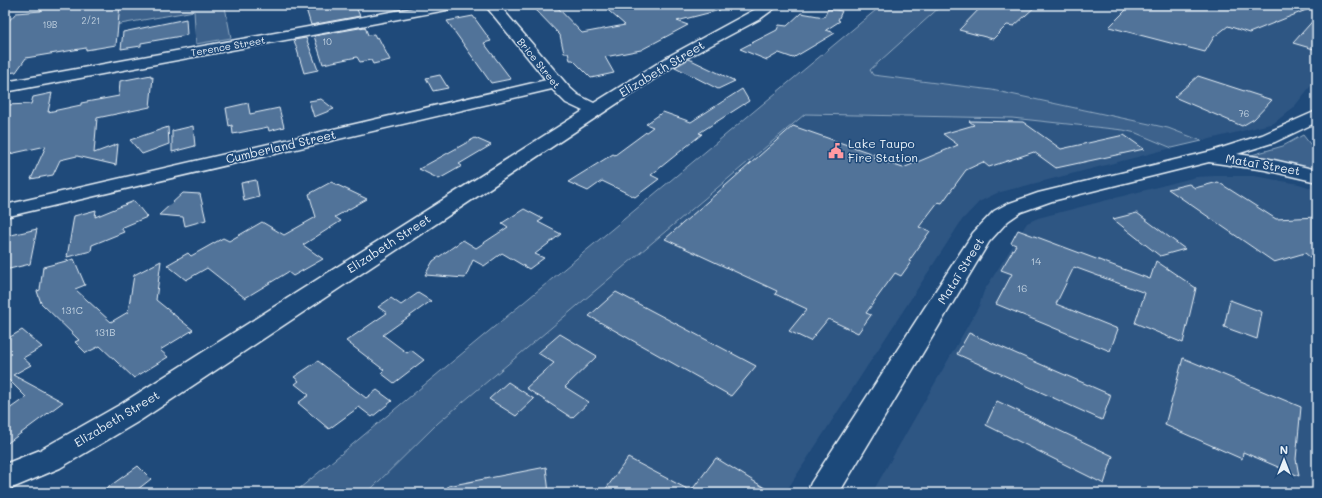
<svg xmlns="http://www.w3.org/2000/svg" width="1322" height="498" viewBox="0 0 1322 498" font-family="Mali,sans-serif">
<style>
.built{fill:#2e5683}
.green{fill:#3c628c;stroke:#92aac2}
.building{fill:#517399;stroke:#e8f1f8}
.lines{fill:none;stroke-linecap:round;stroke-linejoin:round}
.minor-casing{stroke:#e8f1f8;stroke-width:3}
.minor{fill:#1f4a7a;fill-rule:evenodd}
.labels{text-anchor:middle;stroke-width:3;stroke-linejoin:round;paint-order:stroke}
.far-number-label{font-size:9px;fill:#c2d2e0}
.far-street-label{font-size:10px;fill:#e8f1f8;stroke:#1f4a7a}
.number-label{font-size:10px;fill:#c2d2e0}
.street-label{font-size:12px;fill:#e8f1f8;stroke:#1f4a7a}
.poi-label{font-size:12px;fill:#e8f1f8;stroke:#1f4a7a;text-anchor:start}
</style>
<rect width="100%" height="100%" fill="#1f4a7a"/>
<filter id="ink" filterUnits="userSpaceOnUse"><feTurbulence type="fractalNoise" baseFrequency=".025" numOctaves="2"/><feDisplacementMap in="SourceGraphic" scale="8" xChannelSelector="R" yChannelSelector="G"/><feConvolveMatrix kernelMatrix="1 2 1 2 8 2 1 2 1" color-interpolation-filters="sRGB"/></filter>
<g filter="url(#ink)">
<path class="built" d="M942 5H1317V78L1294 107 1274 123 1202 141 1168 128 992 90 873 75 870 70Z
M805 114 1012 118 1123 130 1136 133 1172 148 997 193 979 202 962 220 785 493H367L438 423Z
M1214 176H1254L1299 184 1317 190V493H872L979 306 984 291 1027 223 1038 218 1196 177Z"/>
<path class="green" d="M113 5H237L225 7 231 38 196 44 194 11 109 26Z
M882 5H942L870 70 873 75 992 90 1168 128 1202 141 1172 148 1136 133 1123 130 1012 118 805 114 438 423 367 493H294Z
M1303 135 1317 153V170L1248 156 1283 146Z"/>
<path class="building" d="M51 5H120L116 45 86 50V48L26 58 16 72 5 73V25L16 13 41 11 42 6Z
M333 5H355L360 16 311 25 306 9Z
M555 5 582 33 625 25 602 5H720V10L677 21 688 25 641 50 605 57 614 73 591 78 573 60H570L568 53H564L560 35 535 9Z
M983 5H1037L1014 26 1007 25 993 39 959 30Z
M1131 5H1316V6L1249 33 1228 26 1214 37 1205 52 1109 27Z
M828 9 842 11 838 20 840 21 826 30 835 33 793 58 779 53 767 60 740 49 777 30 779 25 787 26 801 13 824 17Z
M473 16 491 41 484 43 511 79 491 83 447 21Z
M1317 16V50L1293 43Z
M186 19 187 35 141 43V46L121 49 123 32Z
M365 27 368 35 374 34 376 38 378 37 390 60 373 64 371 60 360 62 357 57 323 64 314 36Z
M306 38 318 70 304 73 294 40Z
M689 59 735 81 718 89 675 67Z
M151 75V78L153 77 150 107 97 118 94 153 118 144 116 165 77 156 60 160 53 175 31 179 46 146 5 155V105L31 104 33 97 52 93 48 112 81 105V103L119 96 120 81Z
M440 75 448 88 433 91 426 78Z
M1198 76 1272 100 1254 119 1242 126 1174 97Z
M742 89 749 101 699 133 702 134 651 175 659 179 635 197 602 181 588 191 568 182 613 154 615 155 653 127 646 124 663 112 691 122Z
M321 99 334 109 314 117 309 101Z
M248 103 250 114 279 108 284 127 269 131 268 127 233 134 232 125 229 126 226 108Z
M969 121 1023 122 1061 149 1124 135 1144 149 1056 168 1034 152 989 167 983 162 966 170 942 203 938 202 919 227 930 231 909 261 911 262 901 276 895 273 866 313 871 315 858 333 828 319 810 341 789 331 807 309 775 294 777 291 665 239 793 126 876 155 873 158 903 168 958 145 943 134 974 125Z
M193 126 195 146 172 152V131Z
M168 127 169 144 142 154 130 140Z
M475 138 491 145 459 164 462 166 439 179 419 169Z
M256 180 259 197 244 201 241 183Z
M331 182 367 199 335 217 341 221 303 245 323 259 293 276 288 272 245 298 207 268 186 280 167 265 188 253 191 256 223 238 229 241 262 222 284 235 316 217 309 194Z
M1218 182 1276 219 1317 217V263L1305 253 1274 262 1168 189 1189 184 1195 188Z
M183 193 200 194 206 220 185 226 183 217 159 215Z
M134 201 147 217 121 228 124 232 92 245 91 251 67 257 74 216 96 210 95 217Z
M524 209 543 219 538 222 561 234 535 254 544 258 529 269 502 253 484 266 473 260 465 278 425 275 433 261 463 240 476 248 508 227 502 223Z
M1137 213 1185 249 1160 256 1113 219Z
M37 229 30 264 5 270V244L7 236Z
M1018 230 1150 279 1156 261 1196 288 1183 343 1135 323 1145 293 1074 267 1056 304 1118 329 1110 351 996 304 1012 274 1001 270 1016 245 1011 243Z
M74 259 85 285 75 289 111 322 128 312 134 275 161 261 156 300 193 330 160 350 168 357 134 378 100 346 86 353 75 342 79 340 41 303 37 291 40 290 43 267Z
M616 292 756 366 731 396 589 316Z
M418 293 431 301 383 335 407 353 411 350 424 360 394 383 381 373 384 370 346 341 387 313 378 307 391 298 401 305Z
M1230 300 1262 312 1257 339 1224 327Z
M22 330 42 347 23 358 31 365 13 375 63 402 5 445V412L26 397 7 378 5 380V340Z
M969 333 1111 395 1102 420 957 354Z
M560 334 597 356 565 387 589 402 572 418 526 388 554 363 538 353Z
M1183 358 1301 407 1296 459 1299 476 1243 452 1242 459 1165 425Z
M318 361 366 398 377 390 392 401 372 417 359 407 329 429 298 403 309 395 295 384 299 381 294 377Z
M508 382 534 399 516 416 489 399Z
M997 401 1113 456 1104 484 986 425Z
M628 458 691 491 716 458 773 493H603Z
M138 466 151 479 133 493H100Z
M546 467 549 493H448V486Z"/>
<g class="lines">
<defs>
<path id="minor" d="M429 5H459L457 8 452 9 5 92V82Z
M485 5H499L569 87 578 95 594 103 671 55 763 5H779L760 19 681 61 141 420 60 468 5 491V464L40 450 121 404 583 111 566 103 552 89 5 217V205L546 80Z
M1314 112 1317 113V122L1275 142 1237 154 1265 158 1317 170V182L1265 170 1209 162 1052 201 1021 212 1008 221 989 242 839 493H807L811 483 973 233 994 211 1007 204 1038 193 1212 151 1262 135Z"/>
</defs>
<use href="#minor" class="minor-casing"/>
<use href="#minor" class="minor"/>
</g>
</g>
<defs>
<symbol id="civic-bare" viewBox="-9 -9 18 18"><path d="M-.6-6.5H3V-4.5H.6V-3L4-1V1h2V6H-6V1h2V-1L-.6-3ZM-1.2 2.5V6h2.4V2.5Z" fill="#ff9aa2" stroke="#1f4a7a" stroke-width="2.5" paint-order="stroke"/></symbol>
</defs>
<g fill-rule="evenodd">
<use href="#civic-bare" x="825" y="140" width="22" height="22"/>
</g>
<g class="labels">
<g class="far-number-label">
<text x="91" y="24">2/21</text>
<text x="50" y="28">19B</text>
<text x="327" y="45">10</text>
<text x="1244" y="117">76</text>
</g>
<g class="far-street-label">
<text transform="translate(228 46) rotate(-10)" y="4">Terence Street</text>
<text transform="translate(539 63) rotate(51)" y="4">Brice Street</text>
</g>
<g class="number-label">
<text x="1036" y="265">14</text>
<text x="1022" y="292">16</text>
<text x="72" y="314">131C</text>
<text x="105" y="336">131B</text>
</g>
<g class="street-label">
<text transform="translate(662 69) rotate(-31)" y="4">Elizabeth Street</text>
<text transform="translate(281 147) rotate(-13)" y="4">Cumberland Street</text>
<text transform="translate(1263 165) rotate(10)" y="4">Mataī Street</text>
<text transform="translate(389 244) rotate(-33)" y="4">Elizabeth Street</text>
<text transform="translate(961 271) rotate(-58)" y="4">Mataī Street</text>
<text transform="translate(117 419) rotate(-31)" y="4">Elizabeth Street</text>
</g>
<g class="poi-label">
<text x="848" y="148">Lake Taupo<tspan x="848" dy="14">Fire Station</tspan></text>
</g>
</g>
<rect width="1322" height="498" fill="none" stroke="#1f4a7a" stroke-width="20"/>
<rect x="10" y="10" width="1302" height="478" fill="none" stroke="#e8f1f8" stroke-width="1.5" filter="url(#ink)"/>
<g transform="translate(1284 460)" stroke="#1f4a7a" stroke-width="3" paint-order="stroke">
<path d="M0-3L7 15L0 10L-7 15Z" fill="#e8f1f8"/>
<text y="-6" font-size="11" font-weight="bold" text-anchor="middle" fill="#e8f1f8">N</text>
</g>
</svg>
